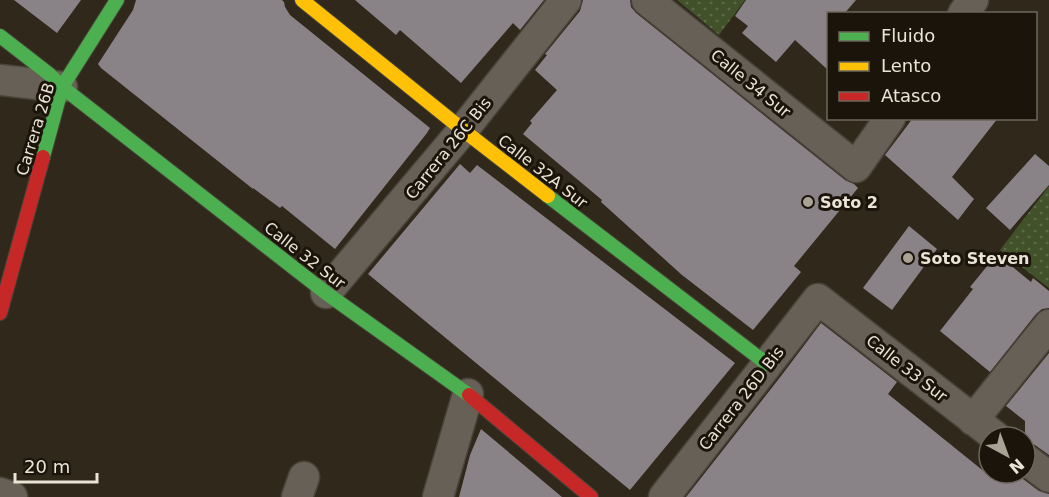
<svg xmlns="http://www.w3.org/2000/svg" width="1049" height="497" viewBox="0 0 1049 497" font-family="'DejaVu Sans',sans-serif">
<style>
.park{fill:url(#park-dots)}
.building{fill:#898388}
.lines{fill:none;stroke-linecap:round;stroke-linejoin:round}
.street-casing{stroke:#494339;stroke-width:33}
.fast-casing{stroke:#494339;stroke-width:16}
.slow-casing{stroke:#494339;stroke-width:16}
.jam-casing{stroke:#494339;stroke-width:16}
.street{stroke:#676056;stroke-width:30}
.fast{stroke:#4caf50;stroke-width:14}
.slow{stroke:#ffc107;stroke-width:14}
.jam{stroke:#c62828;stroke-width:14}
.poi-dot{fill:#aaa294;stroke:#1a140a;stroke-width:2}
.labels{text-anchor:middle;stroke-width:6;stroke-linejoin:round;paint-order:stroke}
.street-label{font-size:16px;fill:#ebe3d5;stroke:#1a140a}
.poi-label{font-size:16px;font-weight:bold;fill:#ebe3d5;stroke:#1a140a;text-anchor:start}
</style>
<defs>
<pattern id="park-dots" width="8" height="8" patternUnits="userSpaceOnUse" patternTransform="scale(1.5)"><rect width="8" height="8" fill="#41522b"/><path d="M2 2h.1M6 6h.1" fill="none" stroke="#5d6b49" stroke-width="1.8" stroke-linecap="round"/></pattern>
</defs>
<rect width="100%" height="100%" fill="#30281b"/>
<path class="park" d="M677 0H745L719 35Z
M1049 186V288L1000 250Z"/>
<path class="building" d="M14 0H81L57 33Z
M136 0H282L284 2 285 7 290 15 430 128 427 133 335 249 282 206 280 208 253 188V189L101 68 98 64 133 10Z
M355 0H544L520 30 513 23 461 83 400 30 396 35Z
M583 0H630L631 7 636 13 845 180 854 184 858 188 794 266 801 272 753 330 682 275 601 202 602 200 523 134 532 123 530 121 557 90 535 70 547 55 545 54 580 11Z
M746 0H856L844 14H828V70L795 40 776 62 742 33 748 26 735 16Z
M913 118H998L952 177 974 199 958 220 885 155Z
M1035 154 1049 166V185L1010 230 986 208Z
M460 164 470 173 477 165 735 363 630 490 368 274Z
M909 226 937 249 892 310 863 288Z
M997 254 1031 282 1033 278 1049 291V308L1042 309 1036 314 990 372 940 331 973 289 970 287Z
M821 323 897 382 888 394 986 473H1015L1039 491 1049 494V497H686L781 376Z
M1049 353V455L1035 445 1025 442V421L1006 406Z
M481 429 562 497H459L470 455Z"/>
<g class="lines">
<defs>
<path id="street" d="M647 0 856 167 890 118
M963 14 973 0
M0 80 62 87
M326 293 463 130 566 0
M973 420 1049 325
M1025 459 1049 477
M0 493 12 497
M297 497 304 477
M438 497 468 394
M664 497 818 299 996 437"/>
<path id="fast" d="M0 36 49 74 62 87 326 293 469 395
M43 157 62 87 117 0
M548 196 767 364"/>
<path id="slow" d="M302 0 463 130 548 196"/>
<path id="jam" d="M0 313 43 157
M469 395 591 497"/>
</defs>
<use href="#street" class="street-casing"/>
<use href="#fast" class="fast-casing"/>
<use href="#slow" class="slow-casing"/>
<use href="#jam" class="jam-casing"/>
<use href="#street" class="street"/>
<use href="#fast" class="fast"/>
<use href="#slow" class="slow"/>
<use href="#jam" class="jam"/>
</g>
<g class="poi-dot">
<circle cx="808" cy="202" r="6"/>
<circle cx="908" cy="258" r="6"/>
</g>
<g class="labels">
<g class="street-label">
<text transform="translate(751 83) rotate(39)" y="6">Calle 34 Sur</text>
<text transform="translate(35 129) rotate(-73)" y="6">Carrera 26B</text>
<text transform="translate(448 148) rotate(-51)" y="6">Carrera 26C Bis</text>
<text transform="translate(543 171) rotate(38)" y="6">Calle 32A Sur</text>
<text transform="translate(305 255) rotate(38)" y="6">Calle 32 Sur</text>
<text transform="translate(907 368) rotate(38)" y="6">Calle 33 Sur</text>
<text transform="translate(741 398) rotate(-52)" y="6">Carrera 26D Bis</text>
</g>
<g class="poi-label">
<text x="820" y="208">Soto 2</text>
<text x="920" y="264">Soto Steven</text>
</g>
</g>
<rect x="827" y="12" width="210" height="108" fill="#1a140a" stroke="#6e675b" stroke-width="1.5"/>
<rect x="839" y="32" width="30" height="9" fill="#4caf50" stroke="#6e675b" stroke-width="1.5"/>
<text x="881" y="42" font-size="18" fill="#ebe3d5">Fluido</text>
<rect x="839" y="62" width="30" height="9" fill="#ffc107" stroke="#6e675b" stroke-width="1.5"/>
<text x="881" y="72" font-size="18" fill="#ebe3d5">Lento</text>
<rect x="839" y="92" width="30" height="9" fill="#c62828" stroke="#6e675b" stroke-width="1.5"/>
<text x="881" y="102" font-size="18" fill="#ebe3d5">Atasco</text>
<g transform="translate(1007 455) rotate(139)"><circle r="28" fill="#1a140a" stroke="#6e675b" stroke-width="1.5"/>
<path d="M0-4.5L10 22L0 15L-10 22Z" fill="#aaa294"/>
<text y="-9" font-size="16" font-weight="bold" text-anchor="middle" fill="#ebe3d5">N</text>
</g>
<path d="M15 473v9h82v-9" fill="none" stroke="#ebe3d5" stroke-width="3"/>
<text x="24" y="473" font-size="18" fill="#ebe3d5" stroke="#1a140a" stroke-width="4.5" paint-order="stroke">20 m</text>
</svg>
